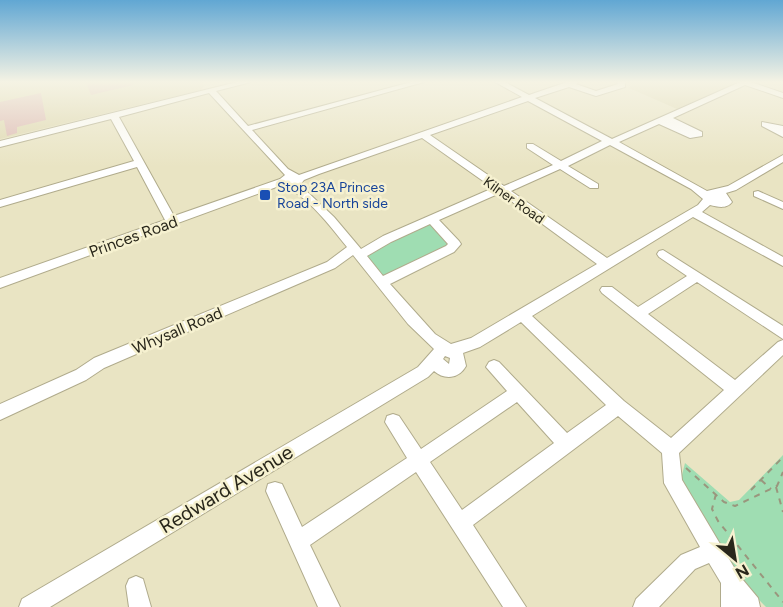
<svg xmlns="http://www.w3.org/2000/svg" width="783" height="607" viewBox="0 0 783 607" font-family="Figtree,sans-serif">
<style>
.built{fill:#ded8b0}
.green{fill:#9fddb2}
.building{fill:#dcb7b3}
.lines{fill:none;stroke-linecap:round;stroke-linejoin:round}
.minor-casing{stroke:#b0ab8c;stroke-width:2}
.path{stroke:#9a967d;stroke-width:2;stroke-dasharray:6 6;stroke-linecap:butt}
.minor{fill:#fff;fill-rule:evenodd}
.transit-dot{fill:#1a4fb4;stroke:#f6f1d0;stroke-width:2}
.labels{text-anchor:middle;stroke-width:5;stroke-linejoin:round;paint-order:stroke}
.far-transit-label{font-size:14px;fill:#164399;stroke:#f6f1d0;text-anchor:start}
.far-street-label{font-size:14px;fill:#29271b;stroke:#f6f1d0}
.street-label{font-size:16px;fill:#29271b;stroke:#f6f1d0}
.near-street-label{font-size:20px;fill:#29271b;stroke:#f6f1d0}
</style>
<rect width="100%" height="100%" fill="#e9e4c3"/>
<path class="built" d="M0 82H200L204 86 201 90 0 139Z
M628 82H739L677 109 629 88 631 85Z"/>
<path class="green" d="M433 220 455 244 382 282 359 256Z
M783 455V607H766L733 573 681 479 685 463 730 502 739 500Z"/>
<path class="building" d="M86 82H132L133 85 91 95Z
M41 93 46 120 17 127V133L7 136 4 120 0 121V102Z"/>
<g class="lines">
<defs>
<path id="minor" d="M237 82H251L216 91 248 126 411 82H424L252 130 288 169 299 175 522 97 495 82H505L529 95 567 82H578L576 84 596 91 618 84 617 82H625V87L596 96 569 87 535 98 612 139 740 82H751L783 93V98L745 85 673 118 702 132V136L690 138 659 124 619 142 707 191 728 186 783 155V162L736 190 726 193 732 202C727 209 718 207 710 205L702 212 783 257V266L693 217 532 316 624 401 671 438 724 390 602 293 600 290 602 287H612L638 307 687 276 659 257 657 254 659 251 663 250 783 326V339L697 282 648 314 735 380 778 342 783 340V355L679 453 682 480 738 574 758 598 760 607H721V583L709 563 695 569 659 607H633L636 599 681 555 700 547 664 483 662 453 618 416 473 525 526 607H503L416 472 310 545 340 607H318L266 491 268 484 275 482 282 484 302 527 407 458 385 422 387 416 393 414 399 416 421 449 507 391 486 367 489 362 494 360 499 362 567 433 606 405 521 322 480 347 463 353 466 366C459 379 444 380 434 371L428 377 50 607H19L22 599 418 367 434 349 408 324 353 255 335 268 104 368 86 380 0 420V404L76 370 94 358 327 262 347 247C329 225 308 196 282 185L0 288V278L165 220 137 167 0 207V200L134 161 111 119 0 147V141ZM209 93 285 175 280 179 174 216 119 117ZM528 101 602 141 561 161 533 144H527V148L553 165 504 186 430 135ZM422 138 493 188 383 236 361 249 334 217 300 185 304 180 319 174ZM610 145 691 189 703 199 698 205 607 258 511 191 560 169 590 188H598V184L568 166ZM500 193 597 264 471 338 451 344 435 334 390 284 454 252 461 244 459 241 439 220ZM430 224 448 244 446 246 383 276 367 256 391 242ZM445 356 450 358 449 364 443 359ZM517 402 554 443 462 510 430 462Z
M762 122 783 126V137L762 126Z
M758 191 783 202V209L754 196V192Z
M136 576 143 579 151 607H129L126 586 129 579Z"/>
</defs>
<use href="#minor" class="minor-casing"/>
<path class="path" d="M686 468 724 502 735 506 777 486 783 472
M761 480 771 489
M776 487 783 512
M751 490 783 457
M716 494 712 509 718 521 783 602"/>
<use href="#minor" class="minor"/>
</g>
<linearGradient id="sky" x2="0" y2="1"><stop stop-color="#61a7d3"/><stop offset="0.49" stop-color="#f5f3e4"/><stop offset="1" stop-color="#f5f3e4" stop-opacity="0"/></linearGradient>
<rect width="783" height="167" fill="url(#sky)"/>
<rect class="transit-dot" x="259" y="189" width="12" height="12" rx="3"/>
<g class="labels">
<g class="far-transit-label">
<text x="277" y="192">Stop 23A Princes<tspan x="277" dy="16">Road - North side</tspan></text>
</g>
<g class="far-street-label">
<text transform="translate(514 200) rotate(35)" y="5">Kilner Road</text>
</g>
<g class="street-label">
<text transform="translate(133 236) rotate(-20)" y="6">Princes Road</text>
<text transform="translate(177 330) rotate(-23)" y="6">Whysall Road</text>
</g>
<g class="near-street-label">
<text transform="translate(226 489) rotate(-31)" y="7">Redward Avenue</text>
</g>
</g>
<g transform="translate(735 559) rotate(150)" stroke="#f6f1d0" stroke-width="4.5" paint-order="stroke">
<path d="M0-4.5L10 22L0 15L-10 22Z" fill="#29271b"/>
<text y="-9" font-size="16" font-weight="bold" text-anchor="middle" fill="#29271b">N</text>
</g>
</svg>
